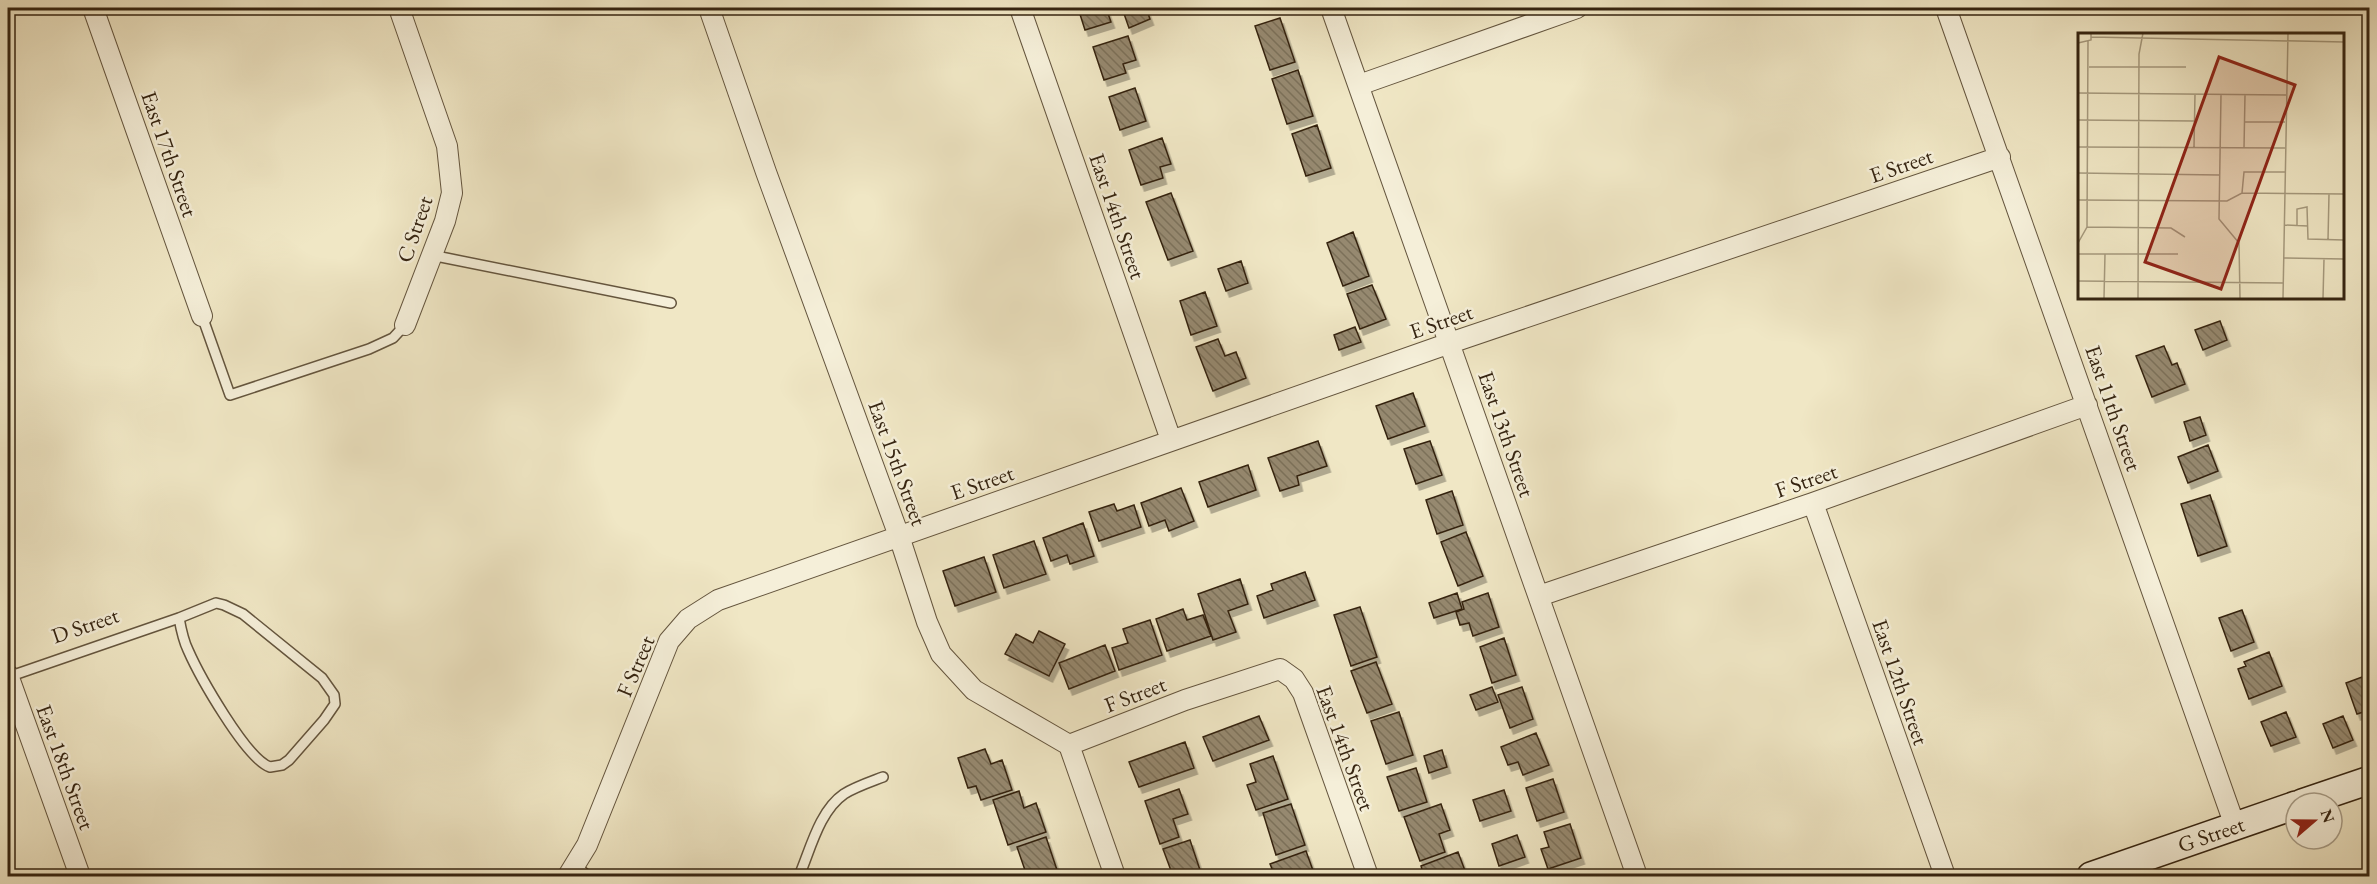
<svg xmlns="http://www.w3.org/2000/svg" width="2377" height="884" viewBox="0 0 2377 884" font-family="'EB Garamond',serif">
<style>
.building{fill:url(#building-back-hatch);stroke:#352411;stroke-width:1.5;filter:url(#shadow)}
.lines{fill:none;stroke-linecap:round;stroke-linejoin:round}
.service-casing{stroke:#64553e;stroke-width:12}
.minor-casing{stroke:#64553e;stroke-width:22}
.secondary-casing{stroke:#352411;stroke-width:30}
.service{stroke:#f5efd9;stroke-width:9}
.minor{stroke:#f5efd9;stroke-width:20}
.secondary{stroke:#f5efd9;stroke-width:27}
.labels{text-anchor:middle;stroke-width:5;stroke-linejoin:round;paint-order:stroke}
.street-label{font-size:22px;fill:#352411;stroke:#f5efd9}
.inset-road{fill:none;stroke:#a5997d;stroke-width:1.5}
.view{fill:#8f2418;fill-opacity:0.15;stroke:#8f2418;stroke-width:3}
.inset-edge{fill:none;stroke:#352411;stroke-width:3}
</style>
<defs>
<pattern id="building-back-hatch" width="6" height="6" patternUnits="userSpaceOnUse" patternTransform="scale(1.5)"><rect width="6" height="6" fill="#96896f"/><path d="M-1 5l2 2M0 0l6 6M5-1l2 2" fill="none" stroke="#7b705a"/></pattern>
<filter id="shadow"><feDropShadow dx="3.5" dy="6" stdDeviation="0" flood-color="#0004"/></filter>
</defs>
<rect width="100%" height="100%" fill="#f0e7c5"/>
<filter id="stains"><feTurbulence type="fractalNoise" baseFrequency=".00333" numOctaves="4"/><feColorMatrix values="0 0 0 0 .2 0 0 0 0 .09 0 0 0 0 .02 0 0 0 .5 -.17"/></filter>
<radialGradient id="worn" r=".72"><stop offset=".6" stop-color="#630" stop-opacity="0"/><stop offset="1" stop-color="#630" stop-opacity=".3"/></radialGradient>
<path class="building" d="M1078 8H1106L1111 22 1085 30Z
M1122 8H1146L1150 19 1129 28Z
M1280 18 1295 62 1270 70 1255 26Z
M1128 36 1136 60 1123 64 1126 73 1104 80 1093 47Z
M1298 70 1313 116 1287 124 1272 79Z
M1135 88 1146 121 1120 130 1109 97Z
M1317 125 1331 168 1306 176 1292 134Z
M1162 138 1171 164 1160 167 1163 178 1141 185 1129 150Z
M1171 193 1193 251 1168 260 1146 202Z
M1353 232 1369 276 1343 286 1327 243Z
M1241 261 1248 283 1226 291 1218 269Z
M1372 285 1386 319 1360 329 1347 294Z
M1205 292 1217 326 1191 335 1180 301Z
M2220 321 2227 340 2203 350 2195 330Z
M1355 327 1361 342 1339 350 1334 335Z
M1218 339 1225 356 1236 352 1246 378 1213 391 1196 347Z
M2164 346 2172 365 2177 363 2185 384 2152 397 2136 356Z
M1413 393 1425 426 1388 439 1376 406Z
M2200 417 2206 435 2190 441 2184 422Z
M1318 441 1327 466 1297 476 1299 485 1280 491 1268 458Z
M1430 441 1442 475 1416 484 1404 449Z
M2208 445 2218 471 2188 483 2178 457Z
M1248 465 1256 490 1208 507 1199 482Z
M1181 488 1194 521 1169 531 1165 520 1149 526 1141 503Z
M1452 491 1463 525 1437 534 1426 500Z
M2210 495 2227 546 2198 556 2181 504Z
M1114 504 1117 511 1134 505 1141 527 1099 541 1089 512Z
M1083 523 1094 556 1070 564 1067 555 1051 561 1043 538Z
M1466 532 1483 576 1458 586 1441 542Z
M1034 541 1046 574 1004 588 993 555Z
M984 557 996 592 955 606 943 571Z
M1305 572 1315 600 1264 618 1257 596 1273 590 1271 584Z
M1240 579 1248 604 1228 611 1236 632 1213 640 1198 594Z
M1457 593 1462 609 1434 618 1429 603Z
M1488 593 1499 627 1473 636 1469 623 1460 625 1456 612 1464 609 1462 602Z
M1360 607 1377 657 1351 666 1334 615Z
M1183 609 1187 620 1203 615 1211 636 1167 651 1156 619Z
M2242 610 2254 642 2231 651 2219 618Z
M1150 620 1162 655 1119 670 1112 648 1128 643 1123 629Z
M1039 631 1065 644 1049 676 1005 654 1016 634 1033 643Z
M1504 638 1516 675 1492 683 1480 647Z
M1105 645 1115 671 1069 689 1059 663Z
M2269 652 2282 686 2249 699 2238 669 2246 666 2244 662Z
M1376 662 1392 704 1367 713 1351 671Z
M2370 674V710L2357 714 2346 683Z
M1492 687 1498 702 1476 710 1470 695Z
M1522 687 1533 719 1510 728 1498 695Z
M1399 712 1413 755 1386 764 1371 721Z
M2286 712 2296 737 2271 746 2261 722Z
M1259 716 1269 740 1213 761 1203 737Z
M2343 716 2353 740 2333 748 2323 724Z
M1536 733 1549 765 1523 775 1518 762 1508 765 1501 747Z
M1185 742 1194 768 1139 787 1129 762Z
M985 749 991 764 1002 760 1012 790 981 800 976 786 968 788 958 758Z
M1442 750 1447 767 1429 773 1424 756Z
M1273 756 1288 799 1256 810 1247 785 1256 782 1250 764Z
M1416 768 1427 802 1399 811 1387 777Z
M1553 779 1564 812 1537 821 1526 788Z
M1179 789 1188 814 1173 819 1179 837 1160 844 1145 801Z
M1504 790 1511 811 1480 821 1473 800Z
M1019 791 1024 808 1036 803 1046 832 1008 845 993 800Z
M1291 804 1305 845 1276 855 1263 813Z
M1441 804 1450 830 1439 834 1445 852 1420 861 1404 817Z
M1570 824 1581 858 1548 869 1541 849 1549 847 1544 832Z
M1517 835 1525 857 1499 866 1492 844Z
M1046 837 1059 876H1027L1017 847Z
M1190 840 1202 876H1173L1163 849Z
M1306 851 1315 876H1275L1270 864Z
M1458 852 1467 876H1424L1421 866Z"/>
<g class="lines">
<defs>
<path id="service" d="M431 255 671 303
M202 316 230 395 369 349 393 338 405 325
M8 677 179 618 216 603 224 605 243 614 322 678 334 695 335 704 324 720 289 760 282 765 270 767C246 759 199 675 188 650 183 640 181 629 179 618
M576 866 588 876
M799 876C810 851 819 811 844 794 855 787 870 782 883 777"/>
<path id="minor" d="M93 8 202 316
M399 8 447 146 452 193 445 221 405 325
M709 8 766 172 899 536 927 622 941 654 974 690 1069 745 1115 876
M1020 8 1171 440
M1331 8 1637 876
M1946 8 2235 826
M1359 85 1577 8
M1813 503 1945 876
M1539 596 1813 503 2087 405
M8 675 80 876
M1069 745 1185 700 1280 669 1294 679 1303 693 1368 876
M568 876 587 845 669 641 688 619 718 600 1450 343 2000 157"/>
<path id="secondary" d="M2302 803 2370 780
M2091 876 2296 805"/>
</defs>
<use href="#service" class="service-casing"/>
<use href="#minor" class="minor-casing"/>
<use href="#secondary" class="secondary-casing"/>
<use href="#service" class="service"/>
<use href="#minor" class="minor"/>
<use href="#secondary" class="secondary"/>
</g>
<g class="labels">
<g class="street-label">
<text transform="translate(170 154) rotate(71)" y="8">East 17th Street</text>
<text transform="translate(1901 165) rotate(-19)" y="8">E Street</text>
<text transform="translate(1118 216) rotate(71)" y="8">East 14th Street</text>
<text transform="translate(414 229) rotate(-71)" y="8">C Street</text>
<text transform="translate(1441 321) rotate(-19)" y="8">E Street</text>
<text transform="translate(2114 408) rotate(71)" y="8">East 11th Street</text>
<text transform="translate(1507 434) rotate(71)" y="8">East 13th Street</text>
<text transform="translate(898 463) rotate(70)" y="8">East 15th Street</text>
<text transform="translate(1806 480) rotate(-19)" y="8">F Street</text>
<text transform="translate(982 482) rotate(-19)" y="8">E Street</text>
<text transform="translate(85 625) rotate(-19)" y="8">D Street</text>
<text transform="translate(635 666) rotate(-67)" y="8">F Street</text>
<text transform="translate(1901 682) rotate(71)" y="8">East 12th Street</text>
<text transform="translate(1135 694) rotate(-21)" y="8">F Street</text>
<text transform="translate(1346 748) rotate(70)" y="8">East 14th Street</text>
<text transform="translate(66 767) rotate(70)" y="8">East 18th Street</text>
<text transform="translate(2211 834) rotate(-19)" y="8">G Street</text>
</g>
</g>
<g transform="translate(2078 33)">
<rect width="266" height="266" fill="#f0e7c5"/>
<path class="inset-road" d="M13 4 266 9M0 10 13 7V0M11 34H108M0 60 208 62M143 62 141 186 161 210 162 265M0 87 117 88M167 89H207M0 114 207 115M116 114 117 61M166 115 167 62M0 140 141 142M164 160 166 139H207M0 167 149 168 164 160 266 161M206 192 230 193M219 192V176L229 174 230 206 266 207M9 194 93 195 107 204M250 207 251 161M0 210 9 194 10 7M0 221H100M206 225 266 226M0 248 206 250M26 265 27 221M60 265 61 21 65 0M205 265 210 0M245 265 246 226"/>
<path class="view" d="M141 24 217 52 143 256 67 229Z"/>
<rect width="266" height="266" class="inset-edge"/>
</g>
<rect width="2377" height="884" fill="none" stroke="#f0e7c5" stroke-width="30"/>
<rect x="9" y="9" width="2359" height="866" fill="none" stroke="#352411" stroke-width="3"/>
<rect x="15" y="15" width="2347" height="854" fill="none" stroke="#352411" stroke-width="1.5"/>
<g transform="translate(2314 821) rotate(70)"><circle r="28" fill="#f5efd9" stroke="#a89e89" stroke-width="1.5"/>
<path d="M0-4.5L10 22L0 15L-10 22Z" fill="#8f2418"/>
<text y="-9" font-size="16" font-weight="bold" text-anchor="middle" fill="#352411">N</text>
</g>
<rect width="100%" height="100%" filter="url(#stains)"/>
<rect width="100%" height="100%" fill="url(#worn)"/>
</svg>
